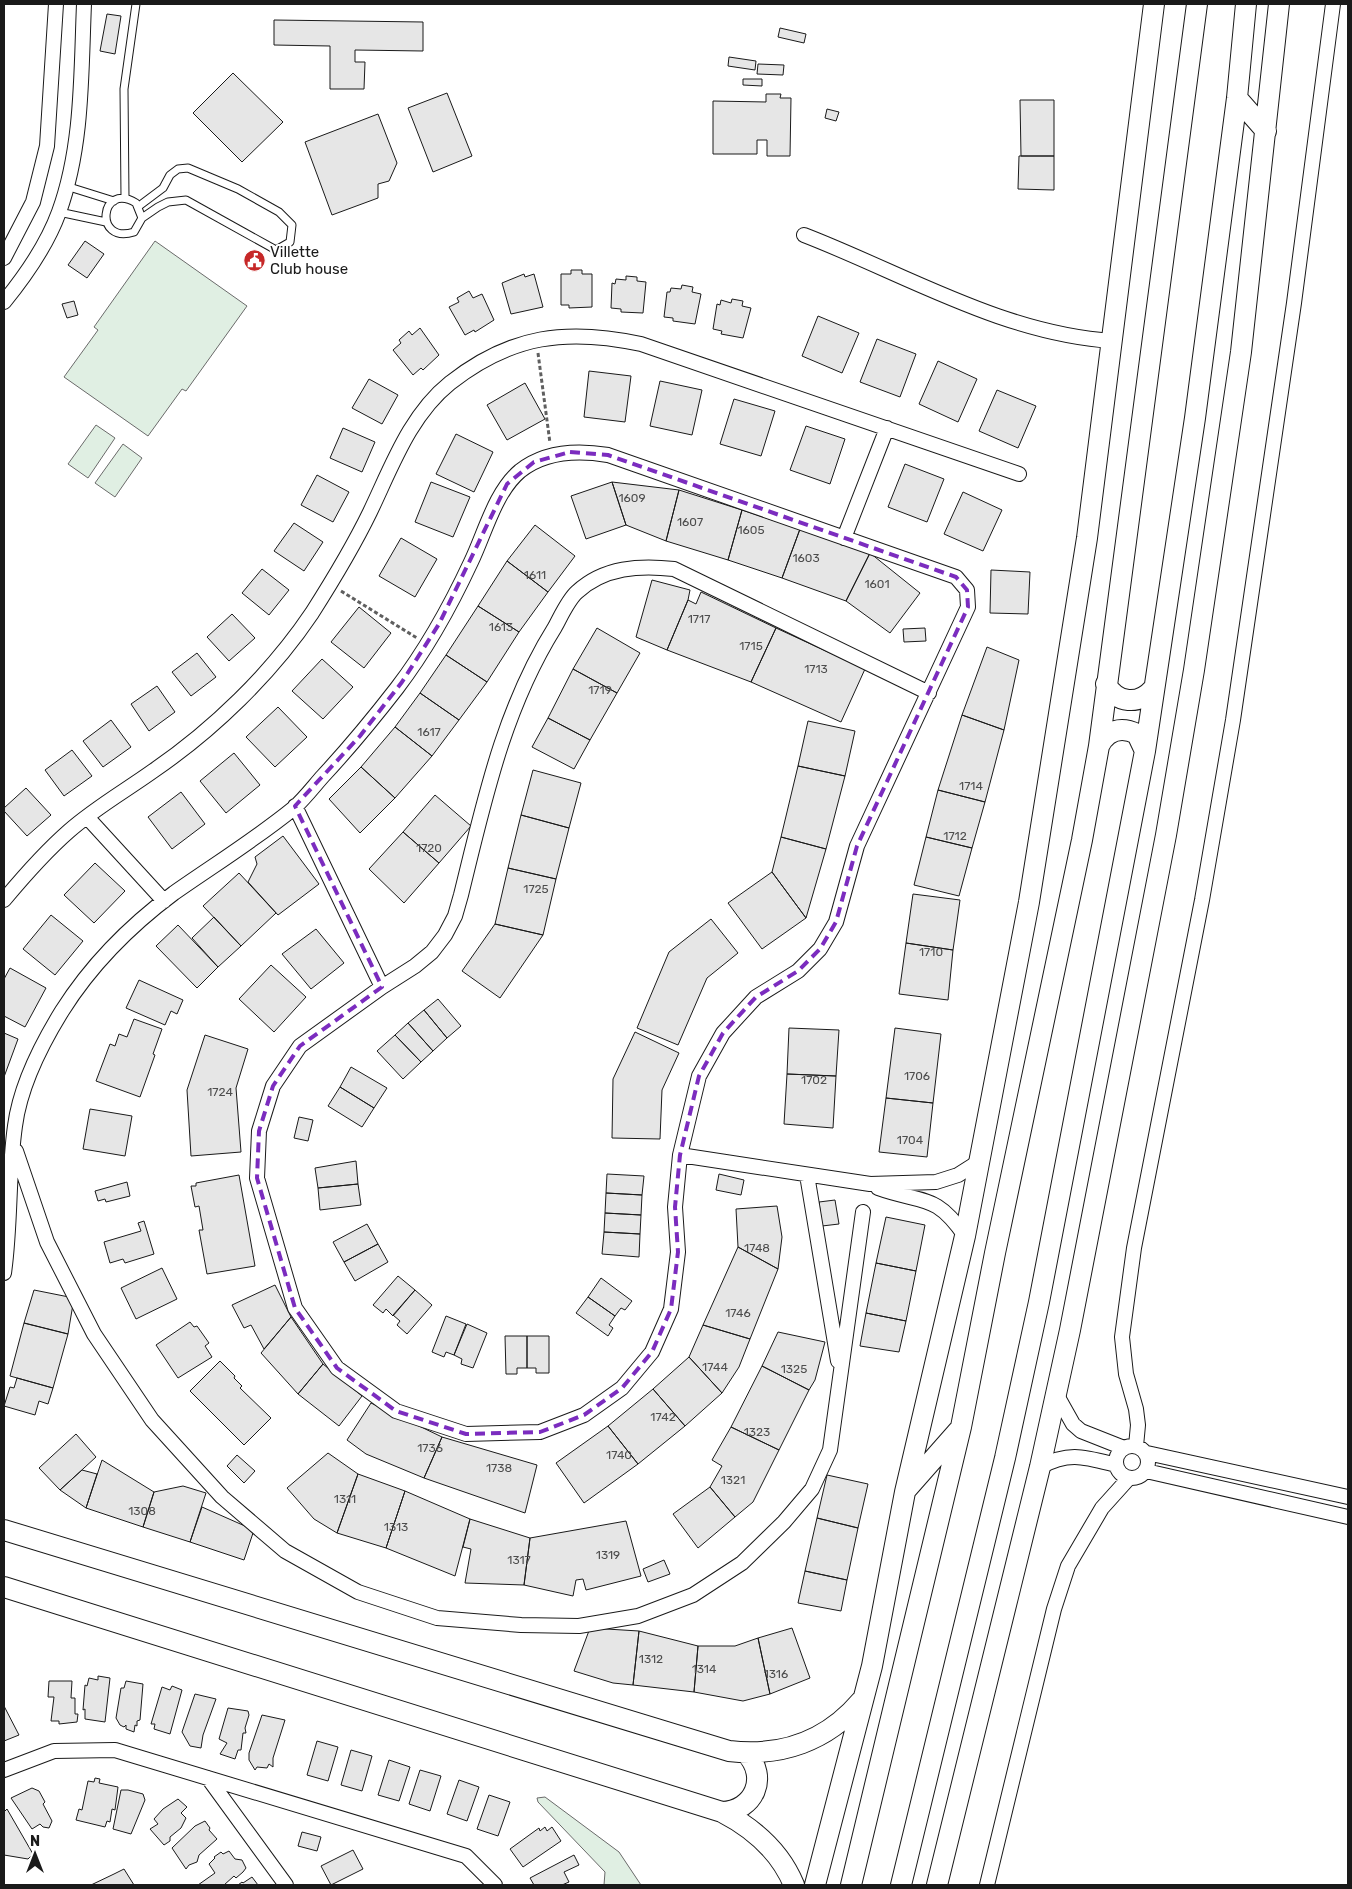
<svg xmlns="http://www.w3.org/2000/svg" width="1352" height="1889" viewBox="0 0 1352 1889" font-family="Rubik,sans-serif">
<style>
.green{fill:#e0efe3;stroke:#6a6a6a}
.building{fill:#e6e6e6;stroke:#1a1a1a}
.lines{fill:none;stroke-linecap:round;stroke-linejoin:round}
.lane-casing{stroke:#1a1a1a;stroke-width:9}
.street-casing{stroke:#1a1a1a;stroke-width:16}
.secondary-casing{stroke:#1a1a1a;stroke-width:22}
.path{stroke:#5f5f5f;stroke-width:3;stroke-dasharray:4 2.5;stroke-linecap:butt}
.lane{stroke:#fff;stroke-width:7}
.street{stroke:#fff;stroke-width:14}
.secondary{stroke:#fff;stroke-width:20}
.marked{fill:none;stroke:#7b2cbf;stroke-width:4;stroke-dasharray:10 6;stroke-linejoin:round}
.labels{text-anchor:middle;stroke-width:4;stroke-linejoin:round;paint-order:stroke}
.number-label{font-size:12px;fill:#4d4d4d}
.poi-label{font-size:15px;fill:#1a1a1a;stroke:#fff;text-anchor:start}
</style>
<rect width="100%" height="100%" fill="#fff"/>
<path class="green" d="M155 241 247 306 186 391 182 389 148 436 64 377 98 330 94 327Z
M96 425 115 438 88 478 68 464Z
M123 444 142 458 115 497 95 483Z
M545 1797 619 1852 641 1885H604L605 1872 538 1802 537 1798Z"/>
<path class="building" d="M107 14 121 16 115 54 100 51Z
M274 20 423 22V51L355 50V62H365L364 89H330V46L274 45Z
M780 28 806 34 804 43 778 37Z
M729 57 756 61 755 70 728 66Z
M758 64 784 65 783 75 757 74Z
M233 73 283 122 242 162 193 113Z
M743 79H762V86L743 85Z
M447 93 472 156 433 172 408 108Z
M766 94H781L780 98H791L790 156H767V140H757V154H713V101L766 102Z
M1020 100H1054V156H1021Z
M827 109 839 112 836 121 825 118Z
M378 114 397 163 389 181 378 184V198L332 215 305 142Z
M1019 156H1054V190L1018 189Z
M85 241 104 254 87 278 68 265Z
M571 270H582V274H592V307L569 308V305H561V274H571Z
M524 274 525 277 534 274 543 307 511 314 502 283Z
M626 276 637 277V281L646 282 643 313 621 312V309L611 308 612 283 615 284 616 279 626 280Z
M682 285 693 287 692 292 701 294 695 324 673 321V318L664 317 667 292H670L671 288 681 289Z
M469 291 473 298 482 294 494 320 475 332 474 330 465 335 449 307 459 302 457 298Z
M732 299 743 301 742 306 751 308 743 338 721 334 722 331 713 329 717 304 720 305 721 300 731 303Z
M74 301 78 315 67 318 62 304Z
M818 316 859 333 842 373 802 356Z
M420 328 439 355 423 370 421 368 413 375 393 350 401 343 399 340 409 331 412 335Z
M877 339 916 354 900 397 860 382Z
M938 361 977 379 958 422 919 404Z
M589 371 631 376 625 422 584 417Z
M369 379 398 395 382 424 352 408Z
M660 381 702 390 692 435 650 426Z
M525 383 545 419 507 440 487 405Z
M997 390 1036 406 1018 448 979 431Z
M734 399 775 411 761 456 720 444Z
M806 426 845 439 830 484 790 470Z
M343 428 375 442 362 472 330 458Z
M456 434 493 452 474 492 436 474Z
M905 464 944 479 927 522 888 507Z
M317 475 349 492 333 522 301 505Z
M431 482 470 497 453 537 415 522Z
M612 482 626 525 586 539 571 496Z
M612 482 679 490 666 541 626 525Z
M679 490 742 510 728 560 666 541Z
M963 492 1002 510 983 551 944 534Z
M742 510 800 529 782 578 728 560Z
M294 523 323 542 304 571 274 551Z
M535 525 575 556 548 592 507 561Z
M800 529 870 553 846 601 782 578Z
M401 538 437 559 415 597 379 576Z
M870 553 920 593 890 633 846 601Z
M507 561 548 592 519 632 478 606Z
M262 569 289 590 269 615 242 593Z
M991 570 1030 572 1028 614 990 613Z
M652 580 690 590 688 600 667 650 636 637Z
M701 592 776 628 751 682 667 650 688 600 696 604Z
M478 606 519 632 487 682 446 655Z
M359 607 391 633 364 668 331 642Z
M232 614 255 638 229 661 207 637Z
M597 628 640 653 617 693 573 669Z
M776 628 865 669 841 722 751 682Z
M925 628 926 641 904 642 903 629Z
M987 647 1019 660 1004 730 962 715Z
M197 653 216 677 191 696 172 672Z
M446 655 487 682 459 720 420 693Z
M322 659 353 687 323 719 292 691Z
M573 669 617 693 590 740 548 718Z
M157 686 175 712 149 731 131 704Z
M420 693 459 720 432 756 395 727Z
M278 707 307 737 275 767 246 737Z
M962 715 1004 730 985 802 938 790Z
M548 718 590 740 574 769 532 747Z
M111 720 131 747 103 767 83 741Z
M808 721 855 731 845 776 798 766Z
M395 727 432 756 395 798 361 767Z
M72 750 92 776 64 796 45 770Z
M234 753 260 785 226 813 200 781Z
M798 766 845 776 826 849 781 837Z
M361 767 395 798 360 833 329 799Z
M533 770 581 783 569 828 521 815Z
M26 788 51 815 27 836 4 811V808Z
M938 790 985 802 972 848 926 837Z
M181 792 205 824 172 849 148 817Z
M435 795 471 826 439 863 403 832Z
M521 815 569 828 556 879 508 868Z
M403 832 439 863 404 903 369 869Z
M283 836 319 884 278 915 248 882 257 864 255 857Z
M781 837 826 849 806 918 772 872Z
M926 837 972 848 959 896 914 885Z
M95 863 125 891 94 923 64 895Z
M508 868 556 879 543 935 495 924Z
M772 872 806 918 762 949 728 903Z
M239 873 276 913 241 946 203 906Z
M913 894 960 900 953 950 906 943Z
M51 915 83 941 55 975 23 949Z
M214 917 241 946 218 967 192 938Z
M711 919 738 953 707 978 678 1045 637 1028 669 952Z
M495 924 543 935 500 998 462 971Z
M178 925 218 967 197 988 156 946Z
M316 929 344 963 311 989 282 954Z
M906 943 953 950 948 1000 899 994Z
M271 965 306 997 274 1032 239 999Z
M10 968 46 988 25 1027 4 1016V979Z
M139 980 183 1000 177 1014 171 1011 165 1025 126 1008Z
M438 999 461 1026 447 1038 424 1010Z
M424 1010 447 1038 433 1051 408 1023Z
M134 1019 162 1029 153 1054 155 1055 140 1097 96 1081 110 1044 115 1046 119 1034 127 1037Z
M408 1023 433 1051 421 1062 395 1035Z
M789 1028 839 1030 836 1076 787 1074Z
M895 1028 941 1034 933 1103 886 1098Z
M635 1032 679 1053 662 1090 660 1139 612 1138 613 1079Z
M4 1033 18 1039 4 1077Z
M205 1035 248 1049 236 1088 241 1152 191 1156 187 1090Z
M395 1035 421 1062 403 1079 377 1051Z
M351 1067 387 1088 374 1108 340 1087Z
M787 1074 836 1076 833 1128 784 1124Z
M340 1087 374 1108 362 1127 328 1106Z
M886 1098 933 1103 927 1157 879 1152Z
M90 1109 132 1116 125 1156 83 1149Z
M299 1117 313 1120 308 1141 294 1138Z
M356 1161 358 1184 318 1188 315 1168Z
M607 1174 644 1176 642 1195 606 1193Z
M719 1174 744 1180 741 1195 716 1190Z
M239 1175 255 1266 207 1274 199 1230H203L199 1206 195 1207 191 1186H196V1183Z
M127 1182 130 1196 106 1202 105 1199 98 1201 95 1191Z
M358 1184 361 1205 320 1210 318 1188Z
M606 1193 642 1195 641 1215 605 1213Z
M835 1200 839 1224 822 1226 819 1202Z
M777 1206 782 1237 778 1269 738 1247 736 1209Z
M605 1213 641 1215 640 1234 604 1232Z
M886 1217 925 1225 916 1271 876 1263Z
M144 1221 154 1254 125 1263 123 1259 110 1263 104 1242 141 1231 138 1223Z
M367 1224 378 1244 344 1262 333 1242Z
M604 1232 640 1234 639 1257 602 1254Z
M378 1244 388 1262 355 1281 344 1262Z
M738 1247 778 1269 750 1339 703 1325Z
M876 1263 916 1271 906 1321 866 1313Z
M162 1268 177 1299 136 1319 121 1288Z
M398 1276 415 1290 393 1316 386 1309 383 1313 373 1305Z
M601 1278 632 1301 625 1310 621 1308 615 1316 588 1297Z
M275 1285 291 1317 264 1349 251 1325 244 1328 232 1305Z
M34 1290 74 1298 68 1334 24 1323Z
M415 1290 432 1305 407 1334 397 1325 400 1321 393 1315Z
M588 1297 615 1316 609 1325 613 1328 608 1336 576 1313Z
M866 1313 906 1321 899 1352 860 1346Z
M446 1316 466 1324 454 1355 446 1352 444 1357 432 1352Z
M291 1317 323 1364 298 1394 261 1353Z
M190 1322 194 1327 197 1326 209 1343 205 1346 212 1357 178 1378 156 1345Z
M24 1323 68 1334 53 1388 10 1376Z
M467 1324 487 1333 473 1368 461 1364 462 1359 454 1355Z
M703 1325 750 1339 739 1367 722 1393 689 1357Z
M778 1332 825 1342 815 1380 809 1390 762 1366Z
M505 1336H527V1368H517V1374H506Z
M527 1336H549V1373H536V1368H527Z
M689 1357 722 1393 685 1426 653 1389Z
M220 1361 235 1376 234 1378 242 1386 240 1388 271 1418 244 1445 190 1391Z
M323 1364 362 1396 339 1426 298 1394Z
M762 1366 809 1390 779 1450 731 1427Z
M17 1378 53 1388 48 1404 39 1401 35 1415 4 1406 10 1387 14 1388Z
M653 1389 685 1426 638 1464 608 1426Z
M371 1403 442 1437 424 1478 366 1454 347 1440Z
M608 1426 638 1464 584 1503 556 1463Z
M731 1427 779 1450 753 1502 735 1517 710 1487 722 1466 712 1460Z
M76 1434 96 1457 60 1490 39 1468Z
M442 1437 537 1465 525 1513 424 1478Z
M328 1453 358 1474 337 1533 314 1519 287 1488Z
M237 1455 255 1471 244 1483 227 1466Z
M102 1460 154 1492 143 1527 86 1508Z
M82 1470 97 1474 86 1508 60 1490Z
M358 1474 405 1491 386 1548 337 1533Z
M827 1475 868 1484 858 1528 817 1518Z
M183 1486 206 1493 190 1542 143 1527 154 1492Z
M710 1487 735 1517 698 1548 673 1514Z
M405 1491 470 1519 455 1576 386 1548Z
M202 1507 254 1530 244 1560 190 1542Z
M817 1518 858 1528 847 1580 805 1571Z
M470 1519 530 1538 524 1585 465 1583 471 1549 463 1547Z
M626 1521 641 1576 586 1590 583 1579 576 1580 573 1596 524 1585 530 1538Z
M664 1560 670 1574 648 1582 643 1569Z
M805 1571 847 1580 841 1611 798 1603Z
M590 1628 639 1631 633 1685 613 1683 574 1671Z
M792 1628 810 1678 770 1694 758 1638Z
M639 1631 698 1646 694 1692 633 1685Z
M758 1638 770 1694 743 1701 694 1692 698 1646H735Z
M98 1676 110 1678 105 1722 85 1719V1709L83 1710 85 1685 87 1686 89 1678 98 1680Z
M49 1681H72L71 1698H75V1714H78L77 1722 59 1724V1721H51L54 1697H48Z
M126 1681 143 1684 140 1720 137 1721V1726L135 1725 134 1732 126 1729V1725L124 1727 120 1725 116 1718 121 1688H124Z
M172 1686 182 1690 170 1734 154 1729 155 1724H151L162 1687 170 1690Z
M195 1694 216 1699 203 1735 201 1748 190 1746 182 1732Z
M4 1706 19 1735 4 1741Z
M228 1708 248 1711 249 1715 245 1728 246 1733H243L241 1750H238L235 1759 220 1754 227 1743 219 1739Z
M262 1715 285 1720 273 1758V1767L269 1764 267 1768 257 1767 255 1770 249 1760V1753Z
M317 1741 338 1747 328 1781 307 1775Z
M351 1750 372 1756 362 1791 341 1785Z
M389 1760 410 1767 399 1801 378 1795Z
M420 1770 441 1776 430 1811 409 1804Z
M95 1778 100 1779 99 1783 118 1787 115 1810 112 1809 110 1822 107 1821 105 1827 76 1820 79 1809 82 1810 88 1781 94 1782Z
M459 1780 479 1787 467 1821 447 1814Z
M32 1788 39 1791 45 1802 43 1804 52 1821 49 1828 43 1827 40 1824 32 1829 11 1798Z
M121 1790H128L143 1794 145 1800 131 1834 113 1829Z
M489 1795 510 1802 498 1836 477 1829Z
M178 1799 187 1807 181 1813 186 1818 181 1828 170 1837V1841L164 1845 150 1829 158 1824 154 1819 163 1809Z
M7 1809 33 1854 28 1859 4 1855V1812Z
M205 1821 210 1828 209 1830 217 1839 199 1855 197 1862 189 1865 186 1869 172 1848 195 1826Z
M545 1827 547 1831 552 1827 561 1841 523 1867 510 1849 539 1828 540 1831Z
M302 1832 321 1837 317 1851 298 1846Z
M353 1850 363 1869 331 1885 321 1866Z
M229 1851 235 1859 242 1860 246 1868 243 1872 236 1878 234 1876 224 1885H198L215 1873 209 1864 215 1858 214 1857 221 1852 223 1854Z
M574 1855 579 1865 564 1872 569 1882 562 1885H534L530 1878Z
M124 1869 134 1885H91L114 1874Z
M252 1877 258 1885H238L242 1882 243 1883Z"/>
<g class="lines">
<defs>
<path id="lane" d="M66 186 114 201
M125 198 124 89 136 4
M139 206 163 188 170 175 178 169 188 168 238 189 279 212 292 225 290 242 276 250 186 200 168 202 158 207 142 218 134 232C93 245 100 181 136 203L142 218
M59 212 106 222"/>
<path id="street" d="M804 235C905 274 1003 334 1113 341
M4 258 33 202 47 146 56 4
M4 302C26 275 47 245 59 212 83 146 81 73 84 4
M844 538 887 428
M295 806 382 987
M87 817 164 901
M4 900C24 876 45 852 69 831 95 808 125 791 153 771 213 730 271 674 312 613 333 580 353 547 370 512 392 466 410 415 450 383 511 335 567 328 641 344L1019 474
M16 1151 47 1242 94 1334 152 1420 222 1497 285 1551 358 1592 437 1618 521 1625 579 1626 638 1616 693 1595 742 1563 784 1522 812 1489 830 1450 863 1212
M680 1155 870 1184 936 1182 958 1175 980 1161
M807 1175 838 1361
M878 1188C922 1204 935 1192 965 1236
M4 1273C11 1224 8 1175 15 1126 20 1087 41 1045 62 1011 91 965 131 925 174 893 214 865 256 839 294 808 305 798 314 786 323 776 349 748 373 719 397 688 426 650 451 605 471 562 485 533 495 492 520 471 545 451 578 450 608 455L956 577 967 590 968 607 857 846 836 922 820 949 798 971 756 997 723 1033 699 1076 680 1155 675 1207 678 1252 671 1309 652 1352 622 1388 584 1415 540 1432 466 1434 396 1411 337 1368 295 1308 257 1178 259 1131 273 1086 300 1046 382 987 415 966 432 952 445 935 455 916 461 895C484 802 503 710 555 627 561 616 568 600 577 592 604 567 640 565 674 569L929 693
M1055 1392 1073 1424 1081 1431 1124 1448
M1116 1462a16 16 0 1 1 32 0a16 16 0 1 1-32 0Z
M1136 1446 1138 1425 1136 1409 1126 1374 1122 1337 1134 1248 1202 900 1233 720 1294 303 1333 4
M1147 1453 1348 1497
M1040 1467C1069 1451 1085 1457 1116 1465
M1146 1471 1348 1517
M4 1770 54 1751 115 1750 466 1856 495 1885
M208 1778 286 1885
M987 1885 1054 1609 1068 1566 1102 1508 1129 1478"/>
<path id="secondary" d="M1237 98 1266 131
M1106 684C1117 704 1139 705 1153 689
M1099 746C1107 730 1121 726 1137 734L1145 751
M906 1490 958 1431
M4 1530 729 1751C781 1757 827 1741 861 1701
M4 1587 722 1812C753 1828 780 1851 794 1885
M722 1812C754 1811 769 1777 746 1753
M815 1885 872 1666 905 1492 965 1236 1029 902 1087 538 1154 4
M851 1885 961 1427 995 1253 1082 840 1099 746 1197 4
M901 1885 1005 1458 1039 1302 1145 751 1195 418 1237 98 1246 4
M937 1885 1040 1467 1070 1330 1166 835 1194 670 1241 352 1279 4"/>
</defs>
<use href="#lane" class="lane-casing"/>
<use href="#street" class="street-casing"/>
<use href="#secondary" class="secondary-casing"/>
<path class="path" d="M538 353 550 443
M341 591 417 638"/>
<use href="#lane" class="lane"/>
<use href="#street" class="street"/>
<use href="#secondary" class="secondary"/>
</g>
<path class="marked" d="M570 452 608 455 956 577 967 590 968 607 857 846 836 922 820 949 798 971 756 997 723 1033 699 1076 680 1155 675 1207 678 1252 671 1309 652 1352 622 1388 584 1415 540 1432 466 1434 396 1411 337 1368 295 1308 257 1178 259 1131 273 1086 300 1046 382 987 295 806 360 736 402 682 439 624 507 484 534 462Z"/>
<defs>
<symbol id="civic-disc" viewBox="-11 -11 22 22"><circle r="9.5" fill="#c62828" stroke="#fff"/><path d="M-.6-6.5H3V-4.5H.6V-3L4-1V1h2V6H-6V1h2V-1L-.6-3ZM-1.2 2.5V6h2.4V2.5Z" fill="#fff"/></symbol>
</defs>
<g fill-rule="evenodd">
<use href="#civic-disc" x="242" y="248" width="25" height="25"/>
</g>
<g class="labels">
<g class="number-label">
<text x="632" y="502">1609</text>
<text x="690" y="526">1607</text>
<text x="751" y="534">1605</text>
<text x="806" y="562">1603</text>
<text x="535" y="579">1611</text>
<text x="877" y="588">1601</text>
<text x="699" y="623">1717</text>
<text x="501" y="631">1613</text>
<text x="751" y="650">1715</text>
<text x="816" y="673">1713</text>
<text x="600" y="694">1719</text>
<text x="429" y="736">1617</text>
<text x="971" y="790">1714</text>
<text x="955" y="840">1712</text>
<text x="429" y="852">1720</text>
<text x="536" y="893">1725</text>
<text x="931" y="956">1710</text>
<text x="917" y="1080">1706</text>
<text x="814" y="1084">1702</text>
<text x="220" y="1096">1724</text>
<text x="910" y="1144">1704</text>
<text x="757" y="1252">1748</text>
<text x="738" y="1317">1746</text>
<text x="715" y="1371">1744</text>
<text x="794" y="1373">1325</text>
<text x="663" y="1421">1742</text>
<text x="757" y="1436">1323</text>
<text x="430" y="1452">1736</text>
<text x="619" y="1459">1740</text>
<text x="499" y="1472">1738</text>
<text x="733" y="1484">1321</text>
<text x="345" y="1503">1311</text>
<text x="142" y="1515">1308</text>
<text x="396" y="1531">1313</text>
<text x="608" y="1559">1319</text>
<text x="519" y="1564">1317</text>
<text x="651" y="1663">1312</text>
<text x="704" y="1673">1314</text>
<text x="776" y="1678">1316</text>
</g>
<g class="poi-label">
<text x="270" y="257">Villette<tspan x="270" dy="17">Club house</tspan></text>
</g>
</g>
<rect width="1352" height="1889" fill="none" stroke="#1a1a1a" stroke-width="10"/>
<g transform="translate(35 1854)" stroke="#ffffff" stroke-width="4" paint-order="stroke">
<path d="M0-4L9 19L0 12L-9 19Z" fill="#1a1a1a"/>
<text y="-8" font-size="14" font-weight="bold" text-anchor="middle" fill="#1a1a1a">N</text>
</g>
</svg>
